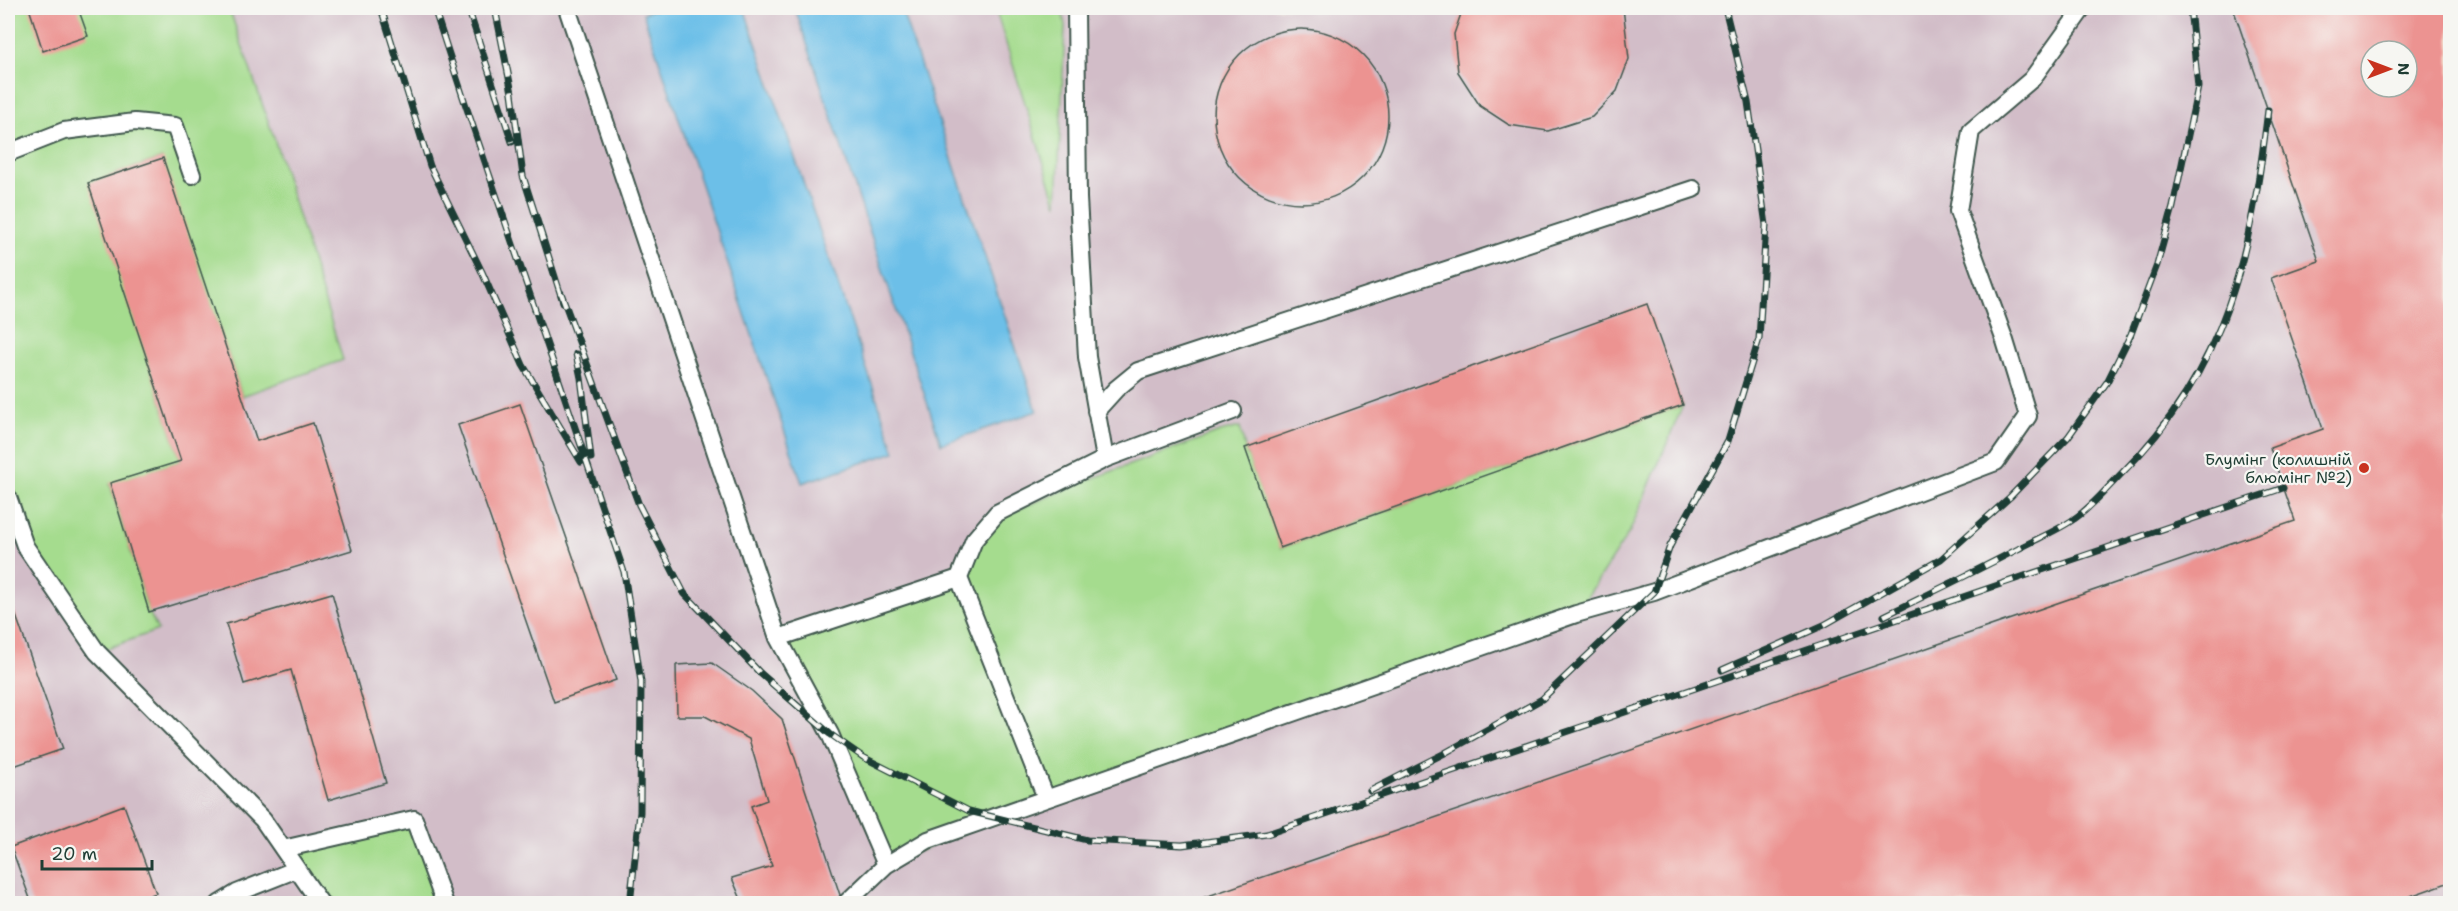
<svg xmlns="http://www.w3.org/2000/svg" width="2458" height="911" viewBox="0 0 2458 911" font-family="'Shantell Sans',sans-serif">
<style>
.industrial{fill:#d2bdc8;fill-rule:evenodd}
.green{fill:#a5dc8e;stroke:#628c61;stroke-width:1.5}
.water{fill:#6cbfe8;stroke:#467e8e;stroke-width:1.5}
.building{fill:#ec9391;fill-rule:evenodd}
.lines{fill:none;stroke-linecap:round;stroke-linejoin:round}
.service-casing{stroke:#3f574d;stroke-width:20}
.service{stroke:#fff;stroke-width:16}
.rail-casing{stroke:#1f3d34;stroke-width:7}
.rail{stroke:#f6f6f2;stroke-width:4.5;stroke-dasharray:14;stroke-linecap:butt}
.poi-dot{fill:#c8321e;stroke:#f6f6f2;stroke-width:2}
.labels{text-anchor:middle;stroke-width:4.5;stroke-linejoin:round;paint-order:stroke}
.poi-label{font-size:16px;fill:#1f3d34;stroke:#f6f6f2;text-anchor:end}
</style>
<rect width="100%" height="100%" fill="#f6f6f2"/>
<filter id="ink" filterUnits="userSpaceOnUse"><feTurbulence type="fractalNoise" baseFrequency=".0167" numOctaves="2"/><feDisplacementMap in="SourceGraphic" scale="12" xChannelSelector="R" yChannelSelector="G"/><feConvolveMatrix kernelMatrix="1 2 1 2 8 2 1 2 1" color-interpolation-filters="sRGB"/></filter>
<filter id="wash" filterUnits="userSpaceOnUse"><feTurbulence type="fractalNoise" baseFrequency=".008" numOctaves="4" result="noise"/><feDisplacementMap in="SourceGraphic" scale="24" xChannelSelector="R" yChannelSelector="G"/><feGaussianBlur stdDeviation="1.35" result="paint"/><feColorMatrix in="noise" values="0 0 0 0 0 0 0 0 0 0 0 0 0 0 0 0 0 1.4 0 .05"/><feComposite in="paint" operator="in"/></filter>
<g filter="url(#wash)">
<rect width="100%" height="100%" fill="#f4ebda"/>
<path class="industrial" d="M8 8H2450V903H8ZM2371 51H2407V87H2371Z"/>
<path class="green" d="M8 8H229L274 138 343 360 242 396 162 158 89 183 181 461 110 484 149 612 158 630 97 652 25 546 8 497Z
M995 8H1062L1065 26 1057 205Z
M1683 405 1630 531 1576 614 1046 798 886 865 778 638 959 578 990 521 1088 480 1220 432 1240 427 1245 448 1281 548Z
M414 819 445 903H321L283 849Z"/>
<path class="water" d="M660 8H744L895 452 802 483 643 13Z
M795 8H901L1037 411 941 444Z"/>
<g id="blocks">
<path class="building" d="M29 8H78L88 36 43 51Z
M1463 8H1623L1629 59 1617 91 1592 117 1548 131 1509 125 1480 106 1458 72 1454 34Z
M2233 8H2450V882L2388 904H1185L2295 521 2270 448 2323 429 2271 278 2319 261ZM2371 51H2407V87H2371Z
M1214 116a87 87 0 1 1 174 0a87 87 0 1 1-174 0Z
M163 158 257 441 313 423 352 550 149 612 110 483 181 461 88 183Z
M1647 304 1683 405 1280 548 1245 448Z
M520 404 616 680 554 702 458 425Z
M8 593 63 749 8 768Z
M332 593 386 783 328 800 291 670 244 684 226 624Z
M712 663 752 691 782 719 842 901 836 904H743L732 878 772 866 751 806 767 800 749 739 705 716H677L676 665Z
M124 805 156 893 127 904H32L11 847Z"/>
</g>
</g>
<g filter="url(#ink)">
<use href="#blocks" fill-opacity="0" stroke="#3f574d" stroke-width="1.5"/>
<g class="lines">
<defs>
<path id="service" d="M567 8 778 638 830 734 886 865
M1076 8 1078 198 1087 357 1105 459
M8 153 64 131 135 122 175 126 192 175
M1096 411 1116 389 1138 371 1693 189
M8 497 25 546 97 652 263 820 321 904
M959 578 974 540 997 513 1105 459 1233 411
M778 638 959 578 1046 798
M283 849 414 819 445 904
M219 904 237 893 297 869
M845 904 886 865 928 840 1576 614 1654 592 1996 462 2028 416 2005 341 1958 211 1971 131 2032 79 2083 8"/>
</defs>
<use href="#service" class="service-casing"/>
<use href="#service" class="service"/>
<defs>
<path id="rail" d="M381 8 430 166 482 272 523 365 581 462
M434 8 465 103 624 572 641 682 640 812 630 904
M468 8 512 142
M495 8 512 93 523 176 563 302
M561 293 639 505 684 593 760 673 830 734 863 757 969 811 1087 840 1182 845 1267 834 2283 488
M576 354 581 378 591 458
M1884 616C1929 594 1974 572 2018 549 2036 539 2057 531 2074 519 2092 507 2108 487 2123 472 2228 367 2251 252 2268 110
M1722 670 1824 625 1941 559 2010 497 2068 437 2107 382 2131 334 2157 265 2173 207 2198 87 2190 8
M1370 791 1443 754 1542 699 1654 592 1670 546 1728 441 1759 339 1766 225 1748 102 1725 8"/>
</defs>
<use href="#rail" class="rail-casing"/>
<use href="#rail" class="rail"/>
</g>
</g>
<circle class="poi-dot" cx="2364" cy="468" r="6"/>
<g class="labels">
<g class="poi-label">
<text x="2352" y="465">Блумінг (колишній<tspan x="2352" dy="18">блюмінг №2)</tspan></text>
</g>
</g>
<rect width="2458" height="911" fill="none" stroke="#f6f6f2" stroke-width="30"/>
<g transform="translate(2389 69) rotate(90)"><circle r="28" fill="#f6f6f2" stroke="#a0aca6" stroke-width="1.5"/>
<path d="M0-4.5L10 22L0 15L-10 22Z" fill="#c8321e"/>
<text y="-9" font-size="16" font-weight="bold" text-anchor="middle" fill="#1f3d34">N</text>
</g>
<path d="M42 860v9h110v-9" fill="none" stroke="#1f3d34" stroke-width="3"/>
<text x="51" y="860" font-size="18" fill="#1f3d34" stroke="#f6f6f2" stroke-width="4.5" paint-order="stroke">20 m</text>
</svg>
